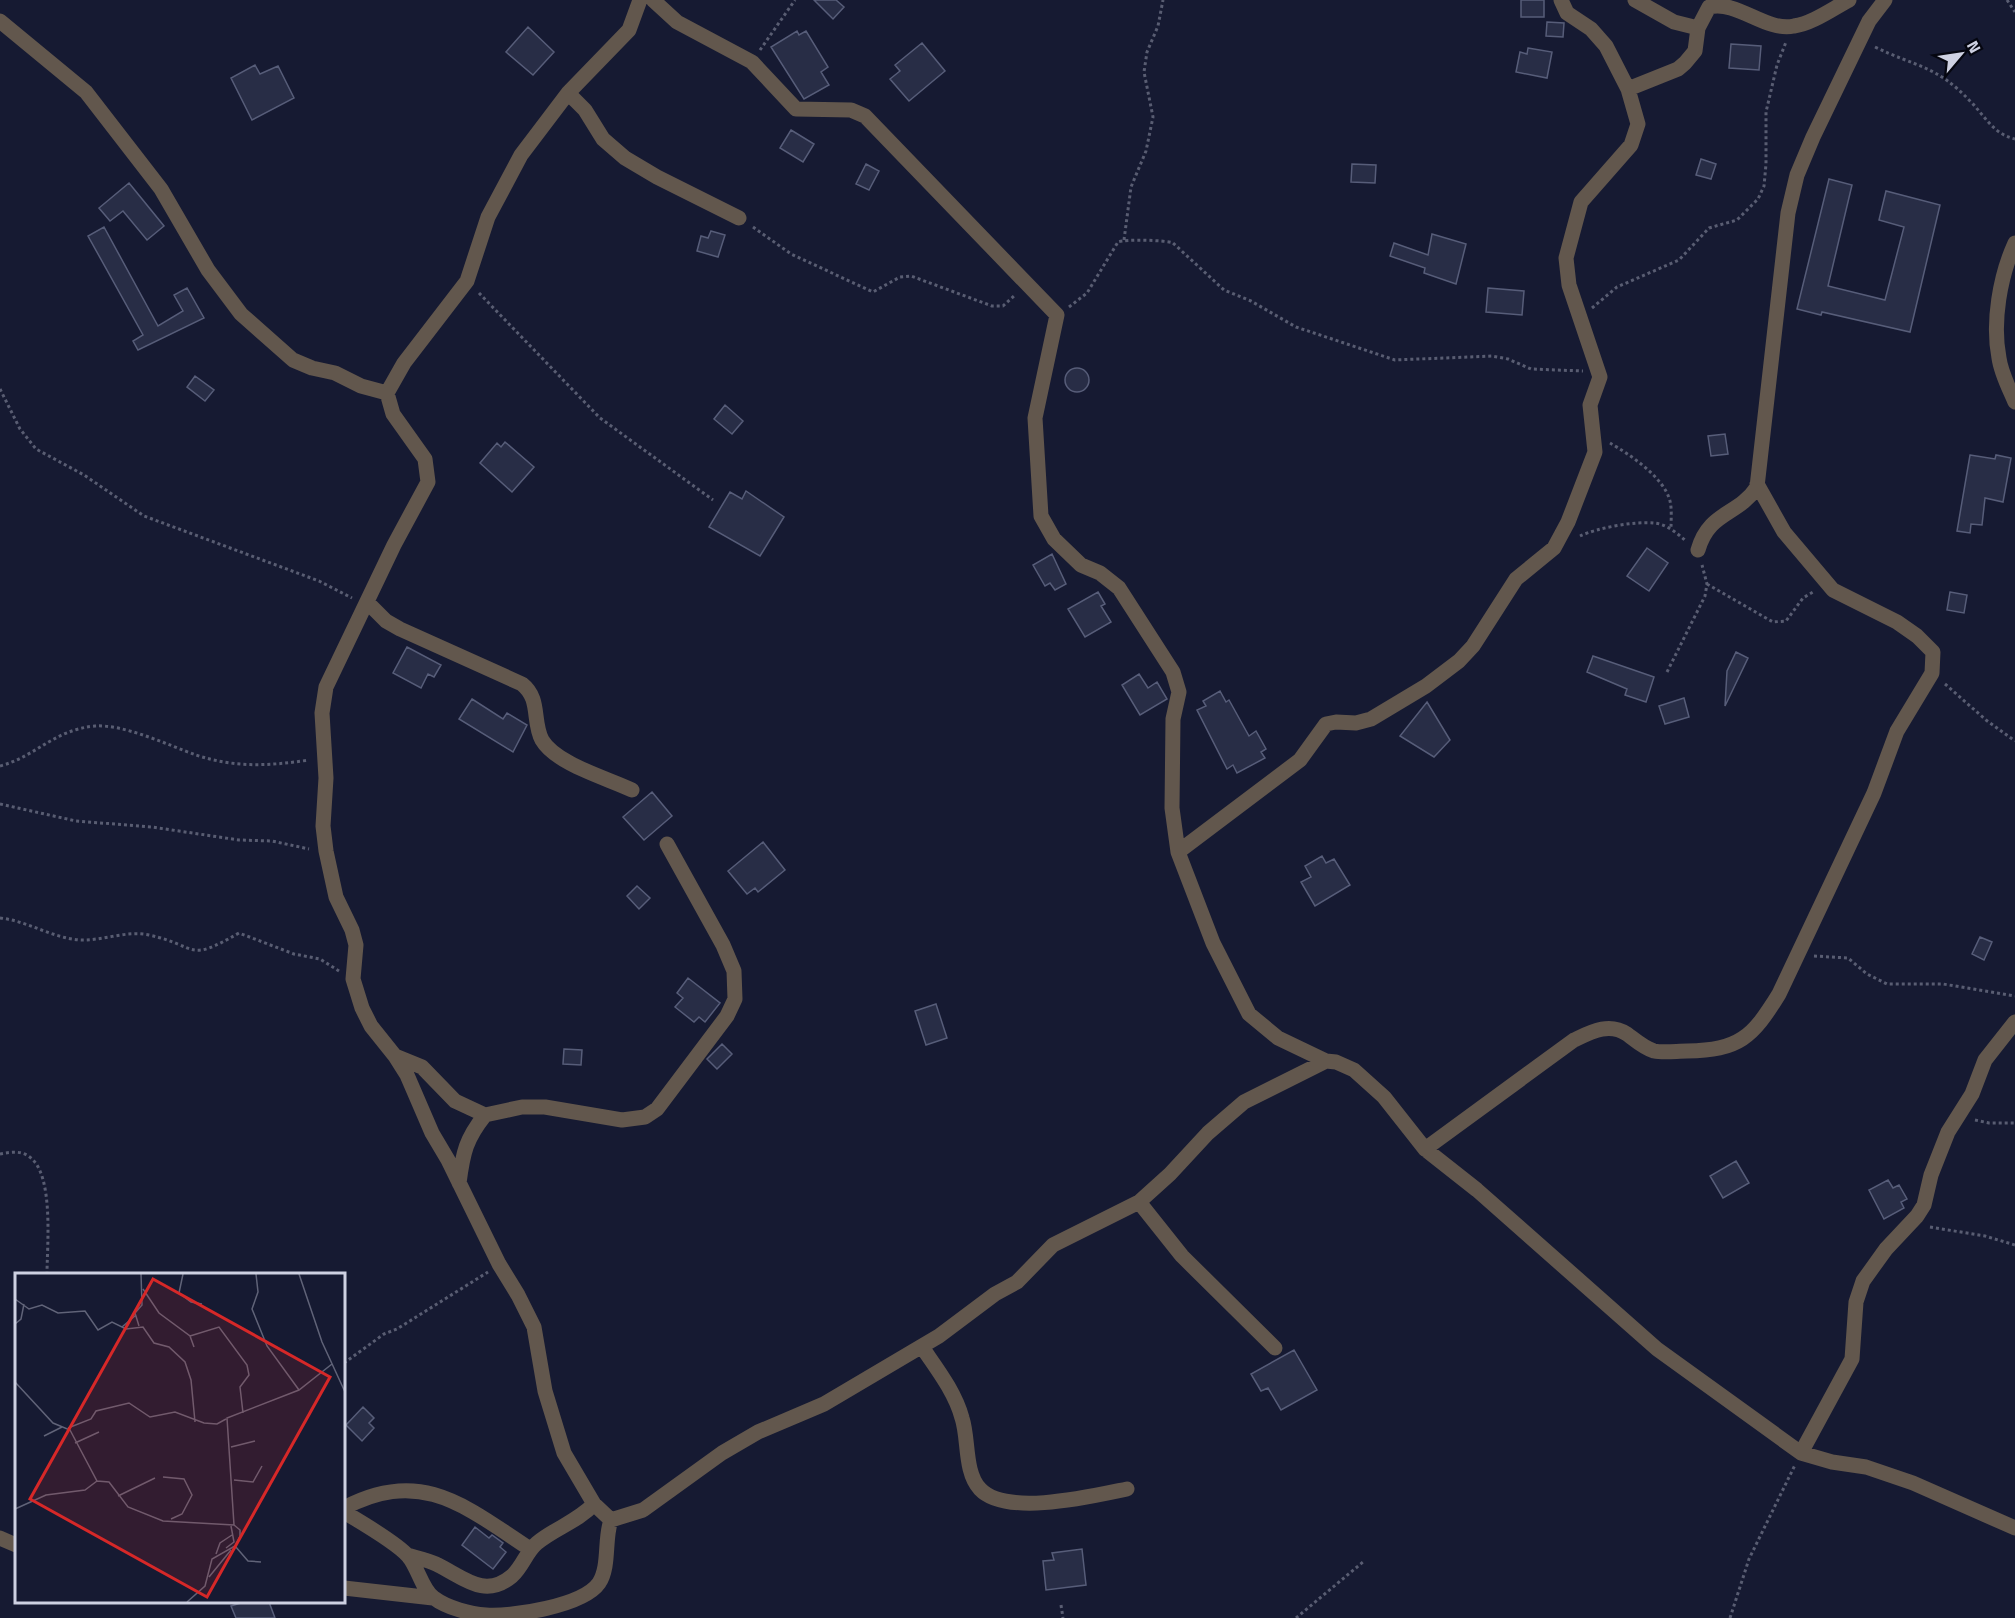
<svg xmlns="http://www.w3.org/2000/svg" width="2015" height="1618" viewBox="0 0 2015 1618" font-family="'Titillium Web',sans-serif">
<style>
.building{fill:#282d46;stroke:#575d79;stroke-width:1.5}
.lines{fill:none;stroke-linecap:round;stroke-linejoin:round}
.path{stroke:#595d72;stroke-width:3;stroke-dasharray:3 3;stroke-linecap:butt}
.minor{stroke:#62574d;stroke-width:15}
.inset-road{fill:none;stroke:#606378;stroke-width:1.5}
.view{fill:#d62828;fill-opacity:0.15;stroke:#d62828;stroke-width:3}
.inset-edge{fill:none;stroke:#ced1e2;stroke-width:3}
</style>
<rect width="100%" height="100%" fill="#161a32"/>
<path class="building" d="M814 0H836L844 7 833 19Z
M1521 0H1544V17H1521Z
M1547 22 1564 23 1563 37 1546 36Z
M528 27 554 52 533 75 506 52Z
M797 31 799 35 806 31 828 67 821 72 829 85 804 99 771 47Z
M922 43 945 71 909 101 890 79 900 71 895 65Z
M1731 44 1761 46 1759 70 1729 68Z
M1528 48 1552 52 1547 78 1516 72 1520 52 1527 54Z
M255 65 260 74 278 66 294 98 252 120 231 78Z
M791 130 814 144 803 162 780 148Z
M1701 159 1716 164 1711 179 1696 175Z
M866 164 879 171 869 190 856 184Z
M1352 164 1376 165 1375 183 1351 182Z
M1829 179 1852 185 1828 286 1885 300 1904 227 1879 220 1886 191 1940 205 1910 332 1822 312 1821 315 1797 309Z
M129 183 164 226 147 240 123 211 110 221 99 208Z
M104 227 158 326 183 311 174 295 187 288 204 318 138 350 133 341 143 335 88 236Z
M711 231 725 235 718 257 697 251 701 236 708 238Z
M1432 234 1466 244 1456 284 1424 273 1425 268 1390 256 1394 243 1428 255Z
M1488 288 1524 291 1522 315 1486 312Z
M1065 380a12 12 0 1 1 24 0a12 12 0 1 1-24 0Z
M195 376 214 390 205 401 187 387Z
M725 405 743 421 732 434 714 419Z
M1725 434 1728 454 1711 456 1708 436Z
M505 442 534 467 512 492 480 463 497 443 501 447Z
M1970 455 1995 459 1996 455 2011 458 2003 502 1985 498 1982 525 1971 524 1970 533 1957 531Z
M746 491 784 517 760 556 709 527 730 492 742 499Z
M1647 548 1668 563 1649 591 1627 576Z
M1052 554 1066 584 1055 590 1050 583 1045 586 1033 565Z
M1098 592 1105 604 1101 606 1111 622 1085 637 1068 609Z
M1950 592 1967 595 1964 613 1947 610Z
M407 647 441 665 434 677 428 674 421 688 393 673Z
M1736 652 1748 658 1725 706 1727 671Z
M1593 656 1654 677 1646 702 1625 695 1627 689 1587 672Z
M1139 674 1148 688 1157 682 1167 699 1140 715 1122 685Z
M1220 691 1226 702 1229 700 1249 736 1256 731 1266 749 1261 752 1265 758 1237 773 1233 765 1227 769 1197 710 1206 706 1203 701Z
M1684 698 1689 717 1665 724 1659 706Z
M472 699 503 719 507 713 527 725 513 752 459 719Z
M1427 702 1450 740 1434 757 1400 736Z
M652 792 672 816 644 840 623 817Z
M763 842 785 870 758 892 755 888 747 894 728 871Z
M1322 856 1326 863 1334 859 1350 885 1315 906 1301 882 1311 877 1305 866Z
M637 886 650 898 639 909 627 896Z
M1980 937 1992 942 1984 960 1972 954Z
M688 978 720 1003 705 1022 699 1017 694 1022 675 1007 683 998 677 993Z
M936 1004 947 1038 926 1045 915 1011Z
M722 1044 732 1054 717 1069 707 1059Z
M564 1049 582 1050 581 1065 563 1064Z
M1736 1161 1749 1183 1723 1198 1710 1176Z
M1888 1180 1893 1188 1899 1185 1907 1199 1901 1202 1904 1208 1884 1219 1869 1190Z
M1294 1350 1317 1390 1281 1410 1268 1388 1261 1391 1251 1374Z
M363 1407 374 1418 369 1423 374 1428 362 1441 346 1425Z
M475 1527 489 1538 492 1535 503 1543 500 1547 506 1552 493 1569 462 1545Z
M1082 1549 1086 1585 1046 1590 1043 1561 1054 1560 1052 1553Z
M244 1602H269L275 1618H236L231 1606Z"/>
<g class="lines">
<path class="path" d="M2007 0 2015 12
M1875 47C1916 67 1936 65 1970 101 1985 116 1993 134 2015 139
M760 50 795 0
M753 227 791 254 873 292 900 277 911 276 992 306H1003L1015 295
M1124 240 1131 187 1146 151 1153 117 1144 72 1147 52 1158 26 1163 0
M479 293 600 418 713 500
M1069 307 1087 293 1118 242C1125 239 1166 240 1173 243L1224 290 1251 301 1296 327 1395 360 1492 356 1508 359 1531 369 1583 371
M1592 308 1617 287 1679 260 1709 228 1737 220 1758 199 1764 186 1766 164V112L1777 65 1786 42
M0 389 20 429 36 449 84 475 144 516 319 581 352 598
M1610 443C1629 454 1664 477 1670 501 1672 509 1671 520 1671 529
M1580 536C1597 528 1634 521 1654 523 1666 524 1677 533 1686 541
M1707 584 1773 622 1786 621 1803 598 1813 592
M1667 672 1705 596 1707 584 1702 565
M1945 684 1986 720 2015 741
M0 766C37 756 53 730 95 726 124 724 168 745 196 755 235 768 269 766 309 760
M0 804 76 821 152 827 239 840 272 841 309 849
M0 918C28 921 52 938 80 940 102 941 127 930 149 935 200 946 185 964 239 933L294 954 320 959 339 971
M1814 956 1848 958 1867 974 1887 984H1943L2015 996
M1975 1120 1989 1123H2015
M0 1154C11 1152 22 1150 31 1158 54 1177 47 1247 47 1274
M1930 1227 1985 1236 2015 1245
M344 1363 384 1334 397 1329 488 1272
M1061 1605 1063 1618
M1296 1618 1363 1562
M1730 1618 1749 1559 1795 1465"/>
<path class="minor" d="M653 0 677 22 752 62 796 109 851 110 865 116 1057 315 1035 418 1041 516 1054 539 1081 565 1100 573 1119 588 1173 672 1179 692 1173 719 1172 808 1178 852 1213 943 1249 1014 1278 1038 1326 1061
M1635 0 1674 22 1698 28
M0 21 86 92 161 189 208 270 241 314 293 360 312 368 335 373 361 386 387 393
M1628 89 1678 69 1685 63 1695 51 1698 28 1709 7C1738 0 1765 32 1794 26 1813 23 1832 9 1849 0
M568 93 585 110 603 139 625 158 657 177 739 218
M2015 243C2000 276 1992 322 1999 358 2001 373 2009 388 2015 402
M1698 550C1709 511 1738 516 1757 487L1788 213 1797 175 1813 137 1869 21 1885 0
M367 602 386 621 400 629 522 684C541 699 532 721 542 740 556 764 607 778 632 790
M1178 852 1300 760 1326 724 1336 722 1356 723 1371 719 1426 686 1459 661 1473 646 1516 579 1554 548 1568 522 1595 452 1590 405 1600 377 1569 285 1566 258 1581 202 1631 145 1638 124 1628 89 1606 46 1591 29 1567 13 1561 0
M395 1056 422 1067 455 1101 485 1115 522 1107H545L622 1120 645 1117 657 1109 727 1016 735 999 734 971 723 945 667 844
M1425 1149 1574 1040C1591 1032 1609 1022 1627 1034 1635 1040 1644 1048 1654 1051 1664 1053 1677 1051 1687 1051 1739 1050 1752 1038 1779 994L1874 793 1897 731 1932 673 1933 652 1917 636 1897 622 1833 590 1784 532 1757 484
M459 1183C463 1152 466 1139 485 1115
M1139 1202 1182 1256 1275 1348
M922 1347C937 1369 955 1392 962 1418 969 1439 964 1472 980 1489 1006 1517 1093 1496 1127 1489
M1801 1453 1852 1359 1856 1302 1863 1281 1886 1249 1917 1216 1924 1205 1931 1175 1948 1132 1972 1094 1985 1060 2015 1022
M344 1508C421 1467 465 1506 530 1549
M344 1512C359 1521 397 1543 408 1556 418 1567 422 1590 434 1598 447 1608 471 1614 486 1615 512 1617 583 1606 599 1583 610 1566 604 1539 611 1520L643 1510 722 1453 758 1432 824 1404 939 1336 995 1294 1017 1282 1053 1245 1139 1202 1170 1174 1208 1133 1244 1102 1326 1061 1336 1062 1354 1070 1384 1097 1425 1149 1477 1190 1657 1349 1801 1453 1832 1462 1866 1467 1913 1483 2015 1528
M611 1520 594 1504 564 1453 545 1391 534 1327 518 1295 499 1264 448 1160 432 1133 407 1075 395 1056 371 1026 362 1008 353 979 356 945 352 930 336 897 326 851 323 826 326 778 322 713 326 687 394 545 428 482 425 459 393 414 387 393 404 363 467 281 488 217 521 155 568 93 629 30 640 0
M0 1538 16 1545
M407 1555C417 1558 429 1560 438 1565 464 1578 485 1599 512 1576 523 1566 526 1552 537 1543 555 1528 577 1522 594 1504
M344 1588 433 1598"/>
</g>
<g transform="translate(15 1273)">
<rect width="330" height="330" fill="#161a32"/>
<path class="inset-road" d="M168 1 164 20 176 29 187 31M241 1 243 19 237 36 252 73 284 117M284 1 307 69 330 119M128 16 144 40 175 63 179 74M0 26 14 36 27 32 43 40 70 38 83 57 97 49 111 56 128 54 139 70 154 74 170 89 176 107 180 149M0 51 6 46 9 31M124 53 120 40 127 32 126 1M107 54 121 42M175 63 204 54 232 92 234 102 225 114 228 140M0 109 38 150 55 157 82 208 94 209 113 234 148 248 219 252M53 155 76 146 81 138 114 130 135 144 160 139 189 150 202 151 211 146M29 163 47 154M60 170 84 159M216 174 240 168M148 204 169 206 177 222 167 241 156 246M219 207 238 209 247 193M103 223 140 205M0 236 31 222 70 217 82 208M220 273 233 288 246 289M211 275 219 269 216 253M201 281 205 270 217 262M194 304 216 277M172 329 190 313 197 286 220 273 225 263V257L219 252 212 145 284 117 317 91"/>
<path class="view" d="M138 6 315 104 192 324 15 226Z"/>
<rect width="330" height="330" class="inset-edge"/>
</g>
<g transform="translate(1961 54) rotate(61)" stroke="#050610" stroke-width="4.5" paint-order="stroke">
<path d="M0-4.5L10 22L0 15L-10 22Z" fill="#ced1e2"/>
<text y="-9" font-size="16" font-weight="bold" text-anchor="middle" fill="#ced1e2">N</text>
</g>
</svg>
